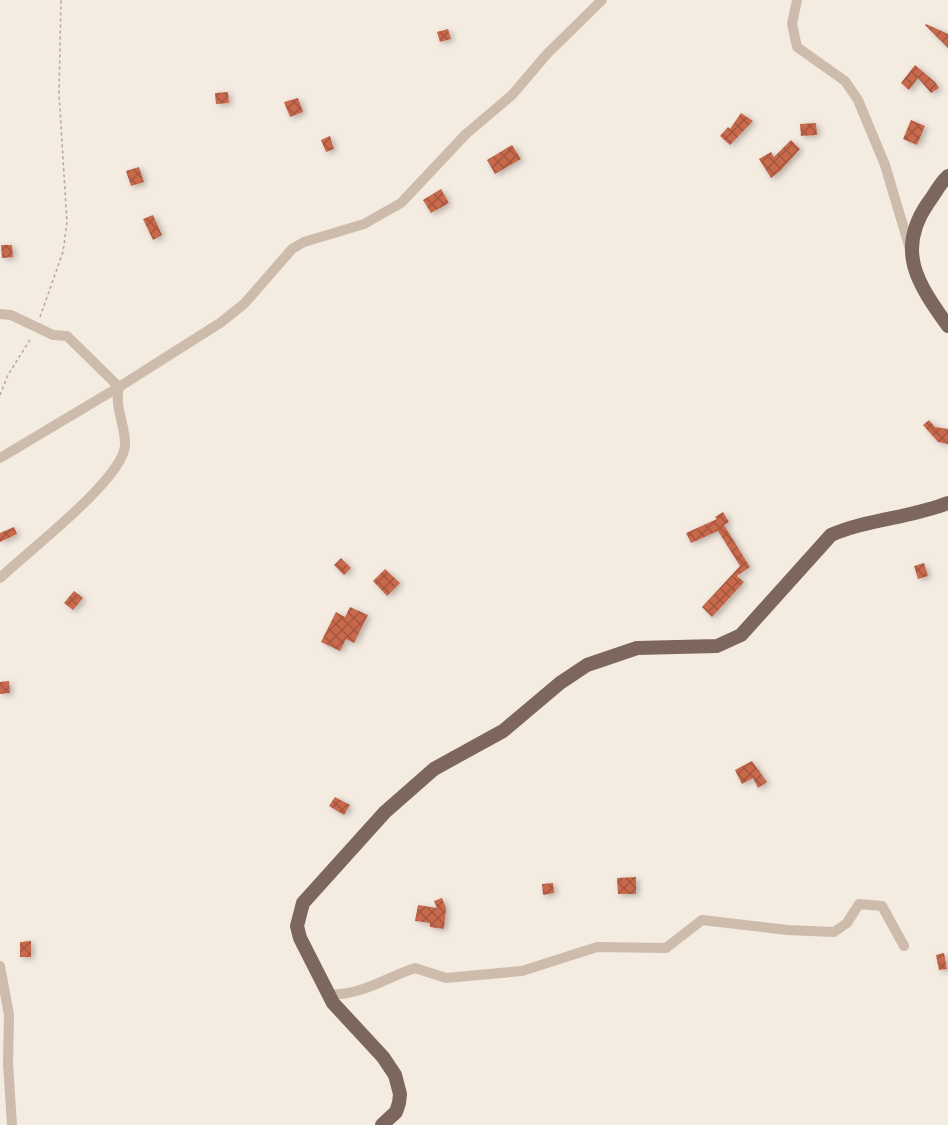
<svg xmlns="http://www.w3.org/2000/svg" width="948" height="1125" viewBox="0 0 948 1125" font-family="Ubuntu,sans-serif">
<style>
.building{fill:url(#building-cross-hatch);filter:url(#shadow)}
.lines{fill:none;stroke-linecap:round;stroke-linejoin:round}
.path{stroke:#b9a596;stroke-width:1.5;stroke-dasharray:3 3;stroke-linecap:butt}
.minor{stroke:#cdbbac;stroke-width:10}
.major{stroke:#7d675c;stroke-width:14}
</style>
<defs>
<pattern id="building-cross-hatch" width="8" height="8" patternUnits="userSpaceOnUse" patternTransform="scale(1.5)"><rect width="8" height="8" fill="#c8694b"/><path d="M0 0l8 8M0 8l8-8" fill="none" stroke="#a4573f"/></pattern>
<filter id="shadow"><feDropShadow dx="3" dy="2" stdDeviation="3" flood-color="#0004"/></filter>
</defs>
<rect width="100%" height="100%" fill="#f4ebe1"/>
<path class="building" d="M926 24 948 34V48L925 25Z
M448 29 451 39 440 42 437 32Z
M915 65 935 82 939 88 931 93 918 78 909 90 901 83Z
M228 92 229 103 216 104 215 93Z
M298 98 303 112 290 117 284 102Z
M741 113 753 121 730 145 720 136 728 127 730 129Z
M911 120 925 126 917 145 903 139Z
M816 123 817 135 801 136 800 124Z
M330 136 334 149 326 152 321 140Z
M791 140 800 149 780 171 771 178 759 159 771 152 774 157Z
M512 145 521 159 495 174 487 160Z
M139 167 144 182 131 186 126 171Z
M441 189 449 203 431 213 423 200Z
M153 215 162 235 153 240 143 219Z
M1 245H12L13 257 2 258Z
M929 420 935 427 948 429V444L938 442 923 425Z
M723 512 729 522 724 525 750 567 737 576 744 582 712 617 702 607 740 566 718 531 691 543 686 533 717 519 715 517Z
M14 527 17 534 0 542V533Z
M341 558 351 568 344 575 334 565Z
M924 563 928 576 918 579 914 566Z
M385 569 400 583 387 596 373 581Z
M74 591 83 598 73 610 64 603Z
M350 607 368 615 354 643 346 639 340 651 321 642 336 612 345 617Z
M9 681 10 693 0 694V682Z
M752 761 767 782 758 788 753 778 742 784 735 770Z
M335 797 350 805 344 815 329 806Z
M636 877V894H618L617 878Z
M553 883 554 893 543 895 542 884Z
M442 898 446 908 444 929 430 927V923L415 921 418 905 437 908 434 901Z
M31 941V957H20V942Z
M944 953 947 969 939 970 936 955Z"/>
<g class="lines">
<path class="path" d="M40 317 63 252 67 222 59 94 61 0
M0 395 8 375 31 338"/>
<path class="minor" d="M797 0 792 24 797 47 845 81 858 100 885 165 910 249
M0 314 11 315 53 335 67 336 119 387 0 458
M0 578C27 552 122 480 125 446 126 426 114 408 119 387L220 323 244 304 292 249 304 242 364 224 401 203 466 134 512 95 547 54 602 0
M0 966 9 1015 8 1064 12 1125
M328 994C359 997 387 977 415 968L446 978 522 971 597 947 666 948 702 920 787 930 834 932 847 923 859 904 882 906 904 946"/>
<path class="major" d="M948 176C940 183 935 194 928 203 895 251 918 284 948 326
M382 1125 396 1112 399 1103 400 1094 395 1075 383 1057 333 1003 300 938 297 926 303 903 385 812 434 769 503 731 560 683 587 665 637 648 717 646 741 635 831 535C868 519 910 518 948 503"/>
</g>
</svg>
